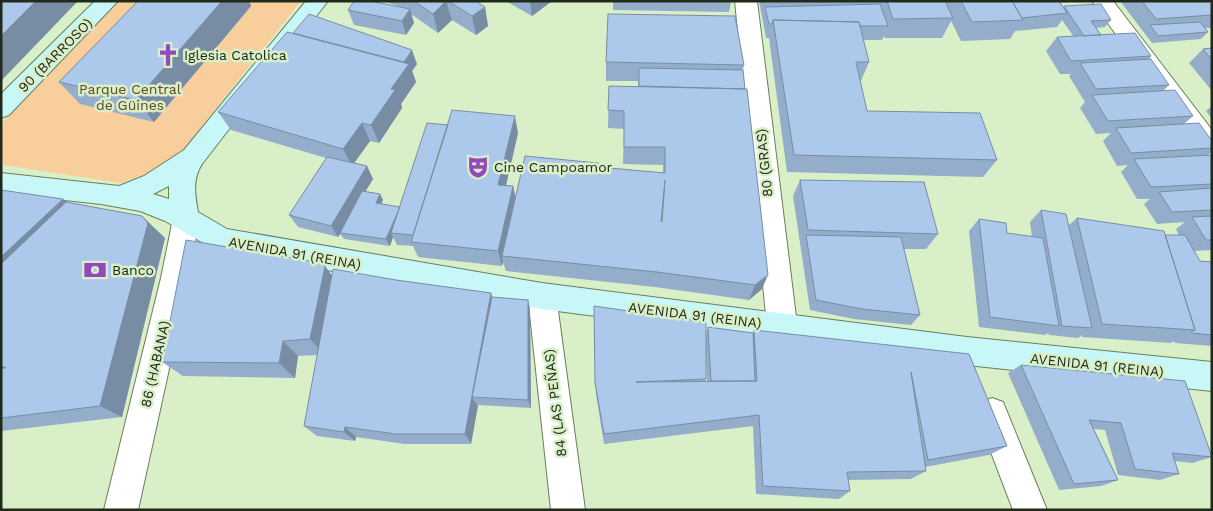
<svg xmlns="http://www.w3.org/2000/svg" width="1213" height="511" viewBox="0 0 1213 511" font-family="'Work Sans',sans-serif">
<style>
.green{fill:#f7ce9c}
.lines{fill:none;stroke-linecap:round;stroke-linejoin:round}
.minor-casing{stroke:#6a7e5b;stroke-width:2}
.tertiary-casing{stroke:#6a7e5b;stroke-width:2}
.secondary-casing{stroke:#6a7e5b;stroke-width:2}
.minor{fill:#fff;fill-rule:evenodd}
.tertiary{fill:#fff;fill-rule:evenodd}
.secondary{fill:#c7f8f7;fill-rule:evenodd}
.wall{fill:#94adca;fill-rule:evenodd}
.shaded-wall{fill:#788da4}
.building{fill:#acc9eb;stroke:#788da4;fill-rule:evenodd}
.labels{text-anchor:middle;stroke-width:5;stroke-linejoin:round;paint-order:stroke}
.street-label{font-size:14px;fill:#21291b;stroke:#d9efc8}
.poi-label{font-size:14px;fill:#21291b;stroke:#d9efc8;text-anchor:start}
.park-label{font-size:14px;fill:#644823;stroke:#d9efc8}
</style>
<rect width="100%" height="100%" fill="#d9efc8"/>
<path class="green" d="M119 1H301L180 154 149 173 120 183 4 165 1 160V125L16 105Z"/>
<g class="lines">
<defs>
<path id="minor" d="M735 1H757L797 325 792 334 782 338 772 334 767 325Z
M186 208 195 211 199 219 189 278 138 510H104L161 278 173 219 177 211Z
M542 283 552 287 556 296 585 510H551L528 296 532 287Z
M992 398 1003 402 1047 510H1013L976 413 981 402Z"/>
<path id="tertiary" d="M1092 1H1113L1212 130V159L1203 156Z"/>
<path id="secondary" d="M95 1H118L9 115 1 118V94Z
M306 1H328L202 164C192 180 195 195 198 212L227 229 542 283 967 337 1212 362V391L967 365 542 309 222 251 212 248 165 221 140 211 101 204 1 193V173L119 186 144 176 184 150ZM169 186V199L153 194Z"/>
</defs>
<use href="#minor" class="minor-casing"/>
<use href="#tertiary" class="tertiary-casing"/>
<use href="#secondary" class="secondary-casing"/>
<use href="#minor" class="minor"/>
<use href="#tertiary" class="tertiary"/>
<use href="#secondary" class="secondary"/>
</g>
<path class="wall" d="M138 1H249L251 6 154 122 80 104 59 82Z
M382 1H475L485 7 488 26 476 35 452 20 438 33 411 14 414 23 406 35 354 25 348 10 401 7Z
M506 1H552L532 16Z
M613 1H731L729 12 613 10Z
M759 1H1078L1060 3 1063 7 1064 6 1111 20 1105 27 1096 28 1101 35 1151 56 1149 59 1169 85 1163 91 1193 116 1184 124 1212 141V152L1208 155H1212V250L1194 251 1200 261 1212 262V346L1175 343 1174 341 1171 343 1082 337V335L1078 338 1049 335 1048 333 1045 335 979 327 969 231 979 219 1007 233 1032 237 1030 222 1041 210 1068 226 1077 218 1165 235H1179L1176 229 1185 222 1157 224 1144 204 1150 199H1137L1121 172 1128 165 1117 166 1103 141 1111 133 1096 134 1080 108 1085 102 1069 76 1071 74H1060L1046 51 1057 37H1074L1062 20 1057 27 1015 31 1010 39 961 41 951 21 942 38H885L884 36 882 40H863L869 62 861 81H860L867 111 997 160 983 177 787 172 769 38H766Z
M1120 1H1212V28H1205L1208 32 1201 39 1152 43Z
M1212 48V91L1189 63 1203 49Z
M606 62 744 65 743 70 762 289 749 300 655 287 506 271 503 262 502 266 418 257 413 246 397 245 393 237 390 246 344 239 340 234 338 237 298 227 289 215 326 158 231 130 218 112 417 64 412 71 416 82 401 104 402 108 379 143 370 141 354 163 367 166 373 179 365 191 380 194 383 200 381 204 400 207 518 133 506 186H513L515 197 598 167 663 173V165L623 164 624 129 608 128 609 86H638V81H606Z
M1212 106V119L1206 111Z
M800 180 938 234 926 249H904L920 315 911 325 854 319 810 310 793 196Z
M1 190 63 199 66 202 165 238 122 417 1 431V368H3L1 367Z
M325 266 332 276 396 280 491 293 492 297 528 300 530 310 531 408 478 405 471 444H405L356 437 355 441 317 436 304 426 318 355 298 356 295 378 183 376 162 362Z
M594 306 706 336 708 327 753 333 754 330 969 354 1007 446 989 455 925 467 926 471 911 479 848 480 850 491 839 499 756 494 753 426 604 444 596 394ZM706 346 707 382H705L706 379Z
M1021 365 1212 457 1192 463 1175 461 1179 474 1160 480 1118 475 1105 430 1094 429 1118 480 1101 486 1059 490 1008 373Z"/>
<path class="shaded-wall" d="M36 1H78L1 81V36Z
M222 1H249L251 6 154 122 136 100Z
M446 1 452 20 438 33 433 14Z
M531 1H552L532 16 530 2Z
M485 7 488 26 476 35 472 16Z
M410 9 414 23 406 35 402 21Z
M412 50 417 64 412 71 416 82 401 104 402 108 379 143 371 125 391 89 401 66Z
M515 116 518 133 502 202 498 185Z
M362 123 370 141 352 166 343 149Z
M367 166 373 179 338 237 331 226Z
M513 186 517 203 502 256 503 262 502 266 498 251Z
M380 194 383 200 379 209 376 203Z
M63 199 86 218 1 301V257Z
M400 207 391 233 393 237 390 246 386 239Z
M142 216 165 238 122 417 100 406Z
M325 266 337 283 324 354 310 339Z
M768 275 762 289 749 300 755 285Z
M491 293 495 307 472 397 477 405H478L471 444 465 434Z
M528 300 530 310 531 408 528 400Z
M283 341 298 356 295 378 279 363Z
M345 427 356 437 355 441 344 432Z"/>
<path class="building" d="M1 1H36L1 36Z
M138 1H222L136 100 59 82Z
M354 1H370L410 9 402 21 348 10Z
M414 1H446L433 14Z
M448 1H475L485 7 472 16Z
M887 1H945L953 18 893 19Z
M961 1H1012L1023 20 972 22Z
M1012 1H1059L1067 13 1022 18Z
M1142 1H1212V15L1156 19Z
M880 4 888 26H860L859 22 773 20 772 24H769L765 7Z
M1101 4 1111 20 1091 21 1101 35 1084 36 1064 6Z
M309 14 412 50 404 62 293 33Z
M608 14 735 16 744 65 606 62Z
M773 20 859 22 869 62H856L867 111 980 113 997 160 794 155Z
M1200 22 1208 32 1158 36 1150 25Z
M287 32 409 64 391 89 395 90 371 125 362 123 343 149 218 112Z
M1135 33 1151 56 1071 61 1057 37Z
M1212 48V60L1203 49Z
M1151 59 1169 85 1096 89 1080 63Z
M639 68 743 70 745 89 639 86Z
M609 86 747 89 768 275 755 285 657 272 502 256 525 156 598 163V167L665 173V147H624V111L608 110ZM665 180 662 222 661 221Z
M1175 90 1193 116 1108 121 1092 95Z
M452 110 515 116 498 185 513 186 498 251 411 242Z
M427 123 448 125 413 235 391 233Z
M1199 123 1212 141V148L1131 153 1116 128Z
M1212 155V184L1151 187 1134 159Z
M327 157 367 166 331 226 289 215Z
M800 180 924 182 938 234 808 230Z
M1212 188V210L1172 212 1159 192Z
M1 190 63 199 1 257Z
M362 191 380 194 376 203 400 207 386 239 340 233Z
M66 202 142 216 148 223 100 406 1 418V368H6L1 366V264Z
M1041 210 1066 214 1092 328 1062 326Z
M1212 216V240H1206L1192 217Z
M1077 218 1164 231 1195 330 1102 324Z
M979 219 1006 223 1007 233 1043 238 1059 326 990 317Z
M806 235 901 237 920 315 862 309 816 300Z
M1165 235H1185L1200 261 1212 262V335L1192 333 1191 332 1195 330Z
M186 240 316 262 325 266 310 339 283 341 279 363 162 362Z
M333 269 396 280 491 293 465 434H396L345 427 344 432 304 426Z
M492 297 528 300V400L472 397Z
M594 306 706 322V379L636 382 757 381 754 330 969 354 1007 446 928 460 911 372 926 471 847 472 850 491 763 486 759 415 604 434 595 383Z
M708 327 753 333 755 381H711Z
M1021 365 1185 381 1212 457 1172 453 1179 474 1135 469 1121 423 1089 420 1118 480 1074 484Z"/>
<defs>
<symbol id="church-bare" viewBox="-9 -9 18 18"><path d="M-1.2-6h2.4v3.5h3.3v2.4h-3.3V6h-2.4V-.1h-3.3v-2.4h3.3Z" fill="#9349bb" stroke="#d9efc8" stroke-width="2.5" paint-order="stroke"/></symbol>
<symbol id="theatre-bare" viewBox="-9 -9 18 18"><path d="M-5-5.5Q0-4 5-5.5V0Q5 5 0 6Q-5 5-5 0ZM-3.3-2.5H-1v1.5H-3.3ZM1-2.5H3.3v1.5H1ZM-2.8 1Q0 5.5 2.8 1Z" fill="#9349bb" stroke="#d9efc8" stroke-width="2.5" paint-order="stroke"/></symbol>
<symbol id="bank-bare" viewBox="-9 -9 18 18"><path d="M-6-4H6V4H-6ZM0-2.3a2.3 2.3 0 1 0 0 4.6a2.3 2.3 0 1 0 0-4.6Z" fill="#9349bb" stroke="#d9efc8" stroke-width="2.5" paint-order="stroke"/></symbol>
</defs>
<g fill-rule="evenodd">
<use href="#church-bare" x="152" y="39" width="32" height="32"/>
<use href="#theatre-bare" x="462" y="151" width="32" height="32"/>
<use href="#bank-bare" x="79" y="254" width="32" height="32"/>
</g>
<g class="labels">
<g class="street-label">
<text transform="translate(55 55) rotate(-45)" y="5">90 (BARROSO)</text>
<text transform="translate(764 163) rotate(-96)" y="5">80 (GRAS)</text>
<text transform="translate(295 253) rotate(10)" y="5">AVENIDA 91 (REINA)</text>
<text transform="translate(695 315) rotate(7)" y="5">AVENIDA 91 (REINA)</text>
<text transform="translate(155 364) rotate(-77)" y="5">86 (HABANA)</text>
<text transform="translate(1097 365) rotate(6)" y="5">AVENIDA 91 (REINA)</text>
<text transform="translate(555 403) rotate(-97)" y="5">84 (LAS PEÑAS)</text>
</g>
<g class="poi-label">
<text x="184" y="60">Iglesia Catolica</text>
<text x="494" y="172">Cine Campoamor</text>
<text x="112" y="275">Banco</text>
</g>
<g class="park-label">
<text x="130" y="94">Parque Central<tspan x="130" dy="16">de Güines</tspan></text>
</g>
</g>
<rect width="1213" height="511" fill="none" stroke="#21291b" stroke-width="5"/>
</svg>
